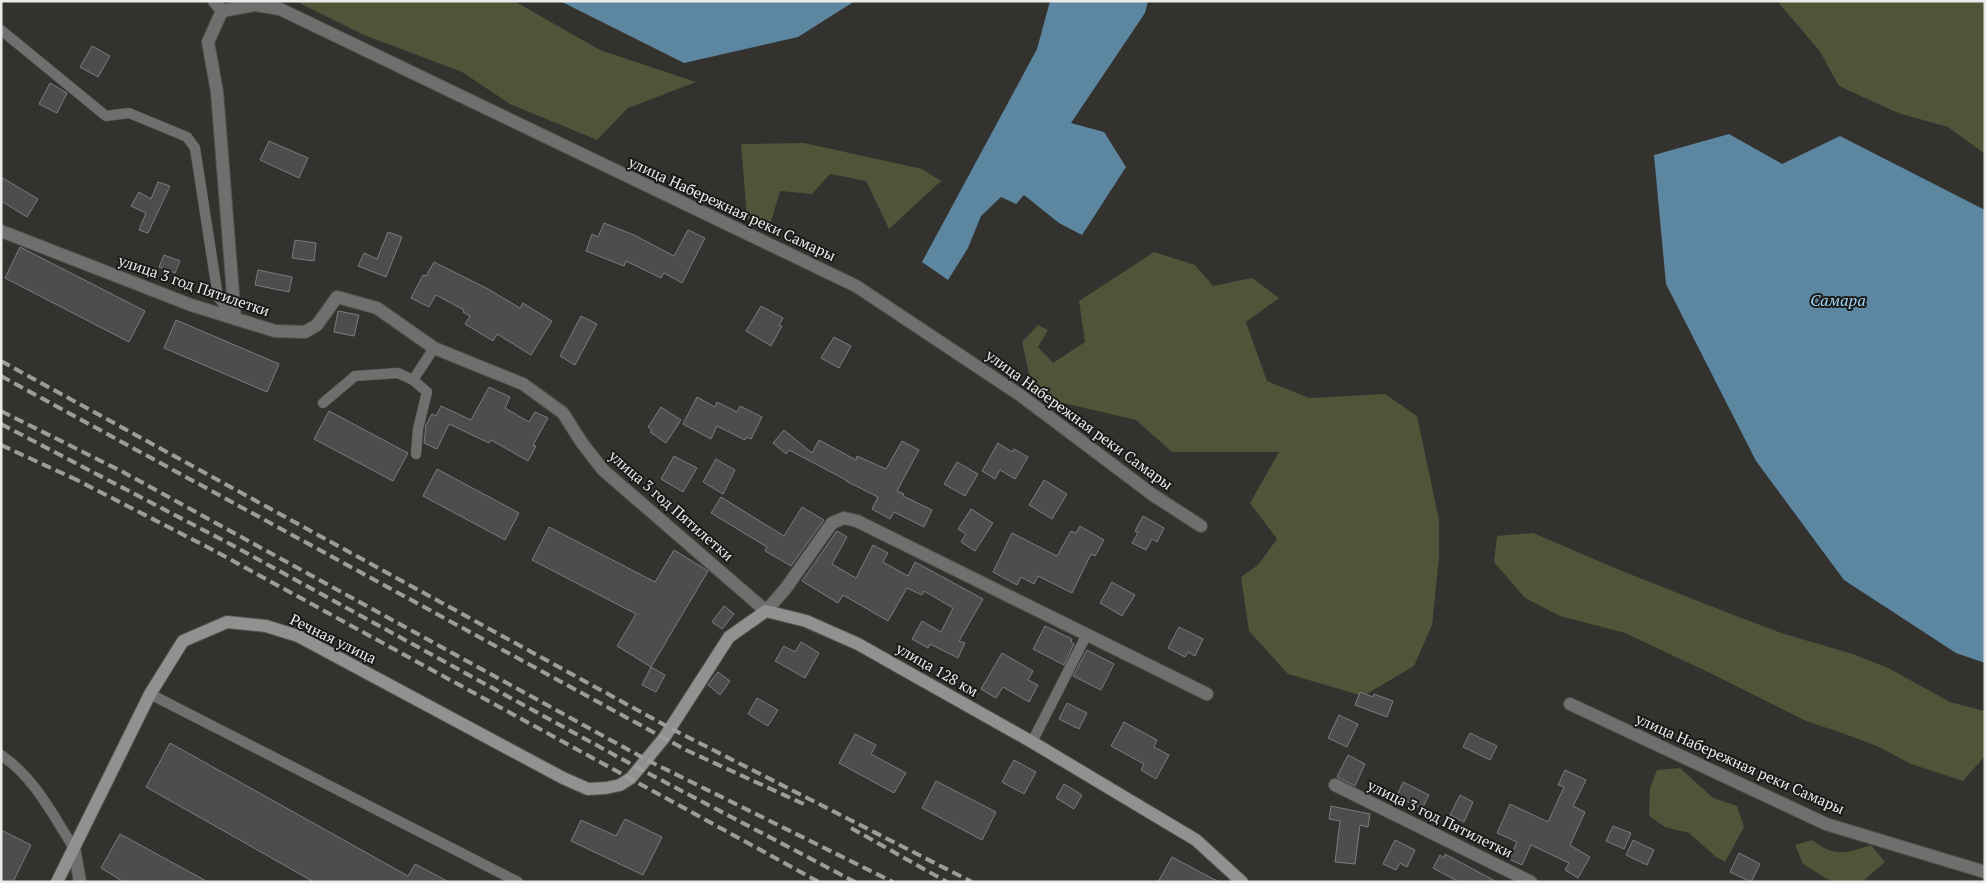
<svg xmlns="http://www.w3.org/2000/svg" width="1986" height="883" viewBox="0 0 1986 883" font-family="'PT Serif',serif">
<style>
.green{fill:#505438}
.water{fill:#5d87a1}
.building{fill:#4c4d4f;stroke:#7c7c7f}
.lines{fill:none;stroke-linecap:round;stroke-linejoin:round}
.lane-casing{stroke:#51504d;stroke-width:11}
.street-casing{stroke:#51504d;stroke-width:14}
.secondary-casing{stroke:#51504d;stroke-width:14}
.lane{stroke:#706f6e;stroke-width:10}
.street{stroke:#706f6e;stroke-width:12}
.secondary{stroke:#939190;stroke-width:12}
.rail{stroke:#9d9c9a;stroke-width:4;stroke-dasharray:10 5;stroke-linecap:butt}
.labels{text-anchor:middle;stroke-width:4;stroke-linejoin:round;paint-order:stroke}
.street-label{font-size:15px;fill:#ecebe9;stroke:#1a1a19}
.water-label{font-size:16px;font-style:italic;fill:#a2d7f9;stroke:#1a1a19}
</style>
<rect width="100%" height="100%" fill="#33322f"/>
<path class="green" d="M298 1H514L600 50 696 82 628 108 597 140 510 104 462 72 364 35 301 4Z
M1777 1H1985V154L1948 127 1898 113 1839 86 1819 50Z
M804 143 922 169 941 181 889 229 866 181 830 174 812 194 780 191 769 228 747 218 741 144Z
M1154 252 1195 265 1213 286 1252 278 1279 298 1246 322 1267 381 1309 398 1385 394 1417 416 1439 520V558L1432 625 1414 666 1363 696 1288 674 1249 631 1241 577 1258 565 1277 539 1250 503 1279 452H1172L1136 420 1034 396 1022 342 1038 325 1048 330 1038 347 1053 363 1085 342 1079 301Z
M1533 533 1622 571 1731 614 1781 633 1853 654 1888 668 1950 702 1985 711V756L1963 781 1911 764 1877 746 1845 734 1806 721 1710 673 1625 633 1560 616 1525 598 1494 562 1497 536Z
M1680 768 1713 798 1737 806 1744 827 1725 862 1716 857 1689 833 1665 827 1649 816 1650 788 1657 770Z
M1812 840C1835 857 1844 854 1871 845L1885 862 1862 882H1834L1825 878 1803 864 1795 845Z"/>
<path class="water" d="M560 1H855L798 37 684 63Z
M1050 1H1148L1145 13 1071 123 1104 132 1126 167 1082 235 1059 223 1024 195 1016 204 1001 197 981 216 968 248 948 280 922 262 1037 49Z
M1729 134 1782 164 1840 136 1985 210V663L1956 653 1844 580 1756 461 1666 284 1654 155Z"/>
<path class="building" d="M92 46 110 56 98 77 80 67Z
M50 83 67 93 57 113 39 104Z
M269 141 308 158 299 178 260 160Z
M1 177 38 199 27 217 1 201Z
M158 182 170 186 148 233 139 230 146 213 131 206 139 192 151 199Z
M604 223 634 235 674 256 688 230 705 238 682 283 664 273 661 278 626 261 624 266 586 251 592 234 598 237Z
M388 232 402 237 386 277 358 266 364 253 377 259Z
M295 240 316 243 314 261 292 258Z
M20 247 145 311 129 342 5 278Z
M164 255 180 261 175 273 159 267Z
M434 262 488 289 520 308 523 303 552 321 531 355 497 334 493 341 465 324 470 316 463 312 464 310 436 295 429 307 411 298 423 275 426 276Z
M258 270 292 277 289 292 255 285Z
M761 306 783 318 779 325 782 326 771 346 746 331Z
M338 311 359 315 354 336 334 332Z
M581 316 597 324 575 365 560 356Z
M176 320 279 364 267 392 164 348Z
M834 337 851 346 839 368 821 358Z
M489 387 510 397 505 408 529 422 535 412 548 418 533 445 536 446 528 461 491 440 489 443 449 424 437 449 424 443 426 425 432 414 436 416 441 406 471 420Z
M697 397 715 407 717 402 737 412 740 406 762 417 751 439 747 437 745 440 717 426 711 439 683 424Z
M661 407 681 420 666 443 650 432 652 430 648 427Z
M329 411 408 453 393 481 314 439Z
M784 430 812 453 819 440 856 460 857 456 886 469 902 441 919 450 897 491 904 494 903 496 932 510 924 527 894 512 890 519 872 509 878 497 846 481V480L789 450 786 454 773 443Z
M998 443 1012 452 1014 449 1028 457 1015 479 1000 470 995 479 982 471Z
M674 456 697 468 683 492 661 479Z
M716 459 735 470 723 494 703 482Z
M957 462 978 474 965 496 944 484Z
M437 469 519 513 505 540 423 496Z
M1044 480 1067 494 1052 519 1029 505Z
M721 497 784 536 802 507 824 520 791 566 765 551 767 547 711 513Z
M971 509 993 523 975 551 961 542 966 534 958 529Z
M1143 516 1164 528 1157 542 1152 539 1146 550 1132 543 1138 533 1135 531Z
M1080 526 1104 540 1095 556 1091 554 1072 593 1038 576 1034 584 1021 577 1017 585 993 572 1012 533 1057 556 1071 531 1076 533Z
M549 527 655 582 674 550 708 571 651 667 617 646 636 614 532 560Z
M837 531 847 537 832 564 856 578 873 545 888 553 883 562 908 576 915 562 983 599 959 641 965 643 958 658 930 644 928 648 912 639 922 621 941 632 953 608 924 591 922 595 907 588 888 621 843 595 838 603 802 581Z
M1112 582 1135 595 1122 616 1100 603Z
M724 606 734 614 722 629 712 622Z
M1045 626 1072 639 1071 642 1074 644 1064 665 1033 649Z
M1179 627 1203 639 1195 656 1188 652 1185 657 1168 648Z
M801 642 819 653 805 678 775 661 784 646 795 652Z
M1087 650 1114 664 1101 690 1073 676Z
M1002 653 1033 671 1028 680 1038 685 1029 702 1003 687 996 698 981 689Z
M651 667 665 675 656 692 642 685Z
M718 672 730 681 720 695 708 685Z
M1360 692 1373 697 1374 694 1393 701 1387 717 1355 705Z
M757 698 778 710 768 726 748 714Z
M1067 703 1087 713 1079 729 1059 719Z
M1339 715 1358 724 1347 747 1328 738Z
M1124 722 1157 740 1154 747 1169 755 1156 779 1141 770 1144 764 1111 746Z
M1470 733 1497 746 1490 760 1463 747Z
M855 734 876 745 871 754 906 773 894 793 839 763Z
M170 743 408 876 415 864 449 882H314L146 787Z
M1348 755 1365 764 1355 786 1337 777Z
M1014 760 1036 772 1024 794 1002 782Z
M1565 770 1586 780 1573 806 1585 812 1570 845 1590 857 1578 878 1565 870 1569 863 1531 845 1522 865 1509 859 1517 842 1497 833 1510 804 1548 822 1564 787 1558 785Z
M936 781 996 812 982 840 922 808Z
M1403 782 1429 795 1422 809 1397 796Z
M1064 784 1082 795 1074 809 1056 798Z
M1460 795 1473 802 1464 822 1450 815Z
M1331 806 1370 814 1368 827 1360 825 1355 864 1335 862 1340 821 1329 819Z
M625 819 662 837 643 875 571 841 581 820 616 836Z
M1613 826 1631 833 1624 849 1606 841Z
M1 830 31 845 13 882H1Z
M120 834 144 847 208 882H124L101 868Z
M1395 840 1415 850 1407 867 1400 863 1396 870 1383 864Z
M1633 840 1654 850 1647 865 1626 855Z
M1739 853 1760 864 1751 882 1730 872Z
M1445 854 1497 882H1459L1433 868 1440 855 1444 858Z
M1172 857 1219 882H1158Z"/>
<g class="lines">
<defs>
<path id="lane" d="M1 30 106 116 129 113 187 137 195 148 218 297 235 319
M413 380 434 348
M323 403 355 376 398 373 413 380 427 392 418 429 416 454
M150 694 518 882
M1032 742 1087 634
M1 755C35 778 52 814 74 848"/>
<path id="street" d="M214 1 222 11 254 5 280 9 856 286 1020 395 1153 495 1201 526
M222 11 208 42 217 92 235 319
M1 231 191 305 275 331 305 332 317 325 337 297 377 308 434 348 523 384 563 413 582 443 603 470 766 611 786 588 832 523 844 518 857 521 1207 694
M1570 704 1826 824 1985 872
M1335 785 1531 882
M74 848 80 882"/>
<path id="secondary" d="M57 882 150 694 183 641 227 622 266 626 298 636 563 778 588 789 606 788 620 785 631 778 664 738 729 637 766 611 806 621 858 644 1032 742 1196 840 1242 882"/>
</defs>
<use href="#lane" class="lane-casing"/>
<use href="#street" class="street-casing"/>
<use href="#secondary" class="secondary-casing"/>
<use href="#lane" class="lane"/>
<use href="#street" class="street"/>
<use href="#secondary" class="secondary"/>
<path class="rail" d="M1 361 670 728 972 882
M1 376 686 750 808 806
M1 411 123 472 647 760 893 882
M1 424 232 545 640 769 855 882
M1 445 77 480
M71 477 213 550 819 882
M851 828 947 882"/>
</g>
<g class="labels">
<g class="street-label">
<text transform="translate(732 209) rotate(25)" y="5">улица Набережная реки Самары</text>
<text transform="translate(194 286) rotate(19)" y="5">улица 3 год Пятилетки</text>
<text transform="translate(1079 420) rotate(36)" y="5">улица Набережная реки Самары</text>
<text transform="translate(671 506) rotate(41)" y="5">улица 3 год Пятилетки</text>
<text transform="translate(333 639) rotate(26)" y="5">Речная улица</text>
<text transform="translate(937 670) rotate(30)" y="5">улица 128 км</text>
<text transform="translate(1740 764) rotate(24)" y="5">улица Набережная реки Самары</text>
<text transform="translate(1440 819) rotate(26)" y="5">улица 3 год Пятилетки</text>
</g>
<g class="water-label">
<text x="1838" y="306">Самара</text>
</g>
</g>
<rect width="1986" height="883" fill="none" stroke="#ecebe9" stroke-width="5"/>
</svg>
